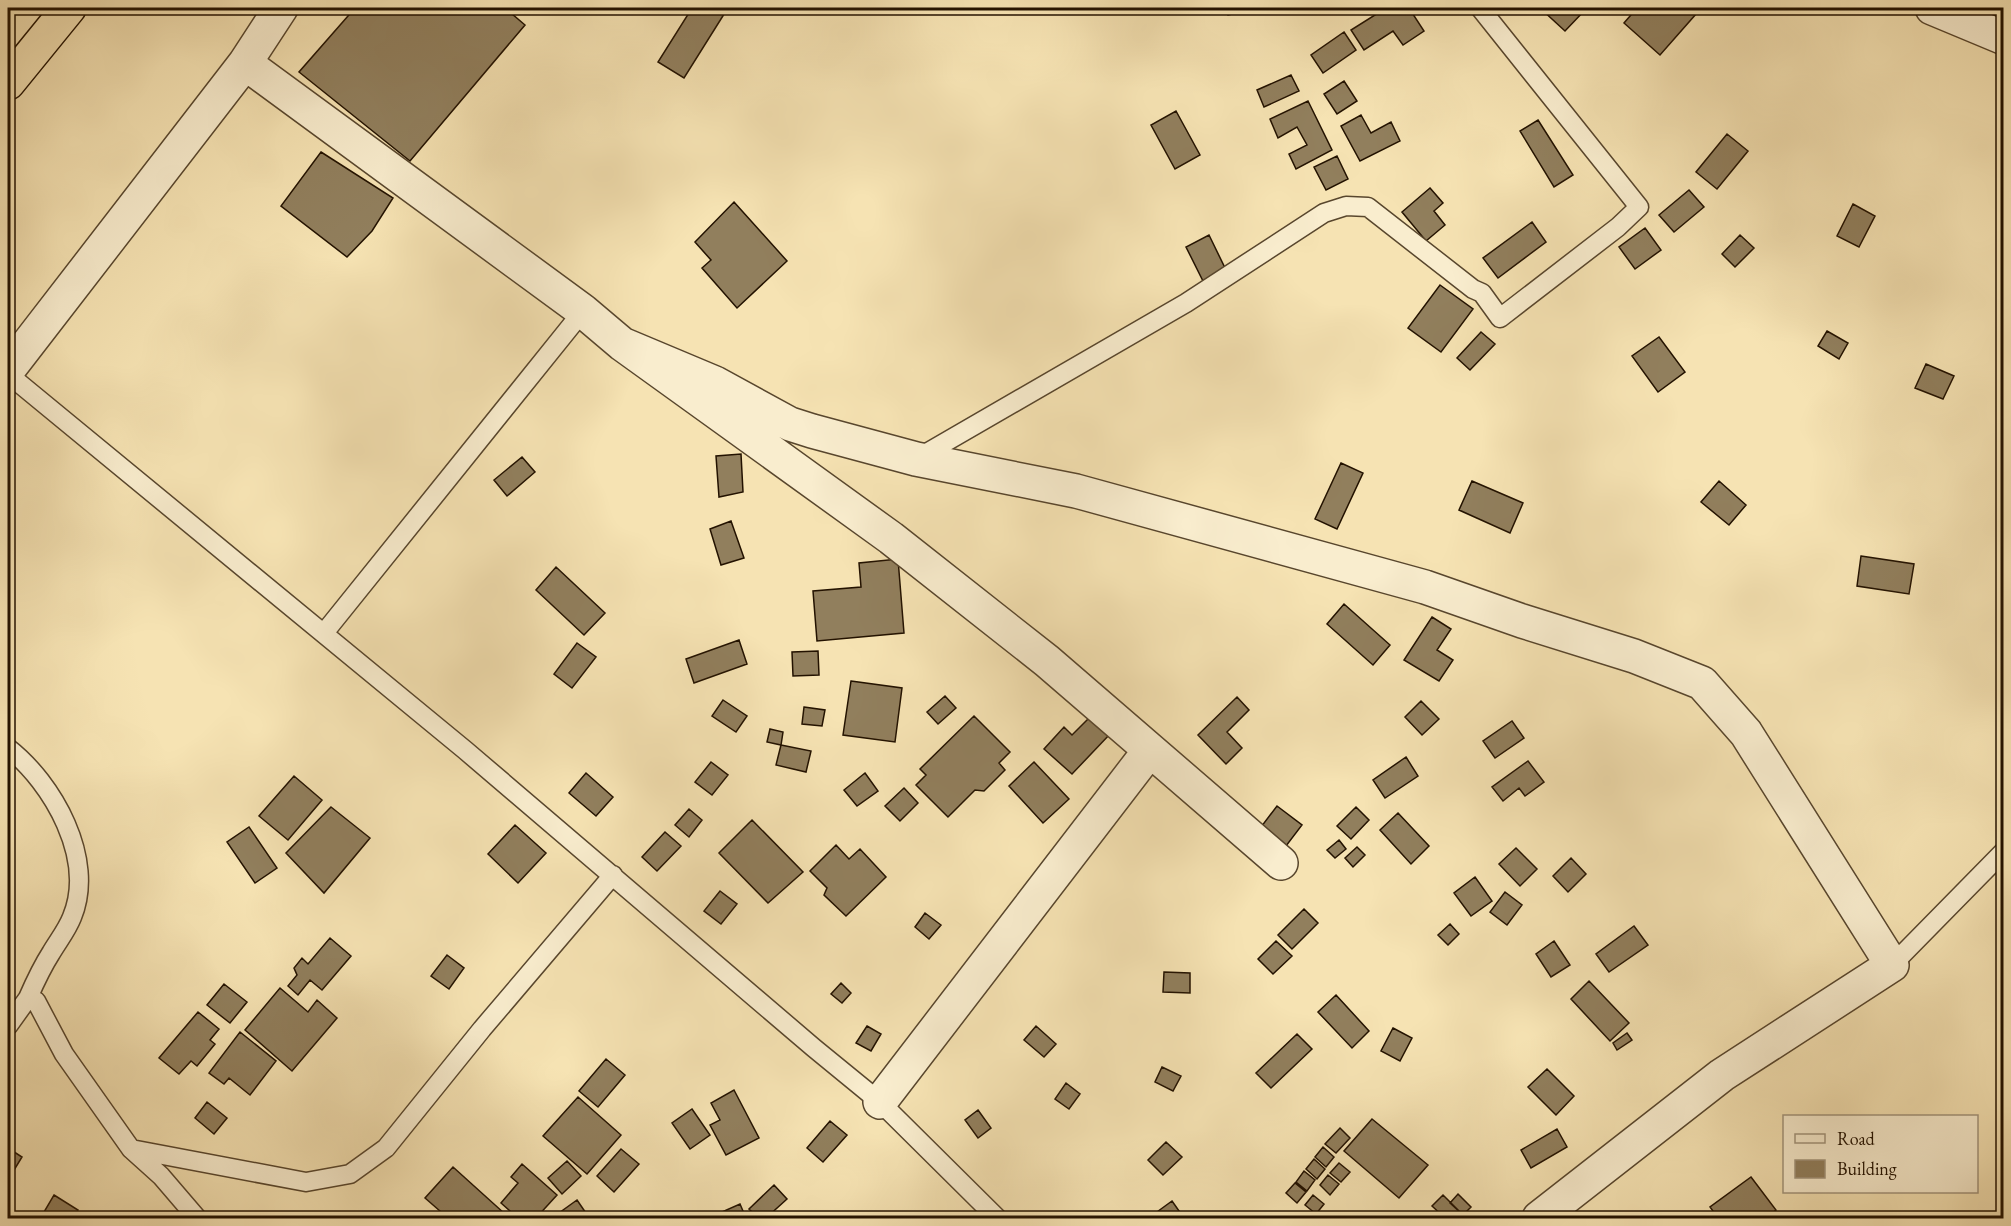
<svg xmlns="http://www.w3.org/2000/svg" width="2011" height="1226" viewBox="0 0 2011 1226" font-family="'EB Garamond',serif">
<style>
.building{fill:#917f5d;stroke:#231200;stroke-width:1.5}
.lines{fill:none;stroke-linecap:round;stroke-linejoin:round}
.lane-casing{stroke:#58462d;stroke-width:21}
.street-casing{stroke:#58462d;stroke-width:36}
.highway-casing{stroke:#231200;stroke-width:36}
.lane{stroke:#f9edce;stroke-width:18}
.street{stroke:#f9edce;stroke-width:33}
.highway{stroke:#f6e3b3;stroke-width:33}
</style>
<rect width="100%" height="100%" fill="#f6e3b3"/>
<filter id="stains"><feTurbulence type="fractalNoise" baseFrequency=".00333" numOctaves="4"/><feColorMatrix values="0 0 0 0 .2 0 0 0 0 .09 0 0 0 0 .02 0 0 0 .5 -.17"/></filter>
<radialGradient id="worn" r=".72"><stop offset=".6" stop-color="#630" stop-opacity="0"/><stop offset="1" stop-color="#630" stop-opacity=".3"/></radialGradient>
<path class="building" d="M355 8H505L525 25 410 161 299 72Z
M692 8H719L726 11 684 78 658 62Z
M1226 8H1242L1243 12 1228 15Z
M1386 8H1409L1424 31 1403 45 1393 31 1364 50 1351 30Z
M1540 8H1583L1585 10 1565 31Z
M1637 8H1688L1696 14 1660 55 1624 23Z
M1344 32 1356 50 1323 73 1311 55Z
M1291 75 1299 91 1264 107 1257 90Z
M1344 81 1357 101 1337 114 1324 94Z
M1308 101 1332 150 1296 169 1289 154 1307 145 1297 127 1278 138 1270 119Z
M1176 111 1200 155 1175 169 1151 125Z
M1361 115 1371 133 1391 122 1400 141 1360 161 1341 126Z
M1538 120 1573 175 1554 187 1520 131Z
M1727 134 1748 151 1717 189 1696 172Z
M321 152 393 198 372 231 347 257 281 206Z
M1337 156 1348 179 1326 190 1314 167Z
M1430 188 1443 203 1434 211 1445 225 1426 241 1402 212Z
M1689 190 1704 207 1674 232 1659 215Z
M734 202 787 261 737 308 702 268 711 260 695 242Z
M1853 204 1875 216 1859 247 1837 236Z
M1532 222 1546 242 1498 278 1483 258Z
M1645 228 1661 250 1635 269 1619 247Z
M1209 235 1226 270 1203 281 1186 247Z
M1740 235 1754 248 1735 267 1722 254Z
M1440 285 1473 309 1441 352 1408 328Z
M1827 331 1848 343 1839 359 1818 346Z
M1481 332 1495 344 1470 370 1457 358Z
M1659 337 1685 372 1658 392 1632 356Z
M1926 364 1954 376 1943 399 1915 388Z
M741 454 743 492 719 497 716 456Z
M522 457 535 472 507 496 494 480Z
M1341 463 1363 473 1337 529 1315 519Z
M1472 481 1523 503 1510 533 1459 510Z
M1719 481 1746 505 1729 525 1701 502Z
M731 521 744 558 721 565 710 529Z
M1861 556 1914 564 1909 594 1857 586Z
M898 559 904 633 817 641 813 591 861 587 859 563Z
M556 567 605 613 584 635 536 590Z
M1344 604 1390 645 1373 665 1327 624Z
M1432 617 1451 629 1437 650 1453 660 1439 681 1404 660Z
M739 640 747 664 694 683 686 659Z
M577 643 596 657 572 688 554 674Z
M818 651 819 675 793 676 792 652Z
M851 681 902 688 895 742 843 735Z
M945 696 956 708 938 724 927 712Z
M1237 697 1249 710 1227 732 1242 748 1226 764 1198 735Z
M723 700 747 716 736 732 712 716Z
M1421 701 1439 719 1422 735 1405 717Z
M804 707 825 710 822 726 802 724Z
M974 716 1010 752 999 763 1005 770 984 791 975 790 948 817 916 785 926 775 920 769Z
M1091 716 1110 734 1072 774 1044 749 1064 727 1072 735Z
M1512 721 1524 738 1495 758 1483 741Z
M770 729 783 732 781 745 767 742Z
M781 745 811 751 806 772 776 765Z
M1406 757 1418 776 1385 798 1373 780Z
M1528 761 1544 782 1525 796 1519 788 1503 801 1492 787Z
M711 762 728 775 712 795 695 782Z
M1034 762 1069 799 1043 823 1009 786Z
M586 773 613 797 596 816 569 793Z
M865 773 878 791 857 806 844 790Z
M294 776 322 800 288 840 259 816Z
M904 788 918 803 900 821 885 806Z
M1277 806 1302 825 1286 846 1261 827Z
M331 807 370 838 324 893 286 853Z
M1356 807 1369 820 1351 839 1337 826Z
M689 809 702 820 689 837 675 825Z
M1398 813 1429 846 1411 864 1380 830Z
M752 820 803 872 768 903 719 853Z
M515 825 546 853 518 883 488 854Z
M249 827 277 868 255 883 227 842Z
M665 832 681 846 657 871 642 857Z
M1339 840 1346 849 1335 858 1327 850Z
M836 845 849 859 860 849 886 877 846 916 824 895 827 888 810 871Z
M1357 847 1365 855 1353 867 1345 858Z
M1516 848 1537 869 1520 886 1499 864Z
M1571 858 1586 874 1568 892 1553 876Z
M1475 877 1492 901 1471 916 1454 893Z
M720 891 737 904 721 924 704 911Z
M1505 892 1522 905 1507 925 1490 912Z
M1304 909 1318 923 1292 949 1278 935Z
M925 913 941 925 929 939 915 927Z
M1450 924 1459 934 1448 945 1438 935Z
M1634 926 1648 945 1609 972 1596 954Z
M330 938 351 956 322 990 310 980 298 995 288 986 297 975 294 968 302 958 308 964Z
M1276 941 1292 956 1273 974 1258 959Z
M1554 941 1570 965 1551 977 1536 954Z
M447 955 464 968 449 989 431 976Z
M1164 972 1190 973V993L1163 992Z
M1589 981 1629 1023 1610 1041 1571 999Z
M841 983 851 993 842 1003 831 994Z
M224 984 247 1002 230 1023 207 1005Z
M280 988 308 1012 317 1000 337 1018 292 1071 245 1030Z
M1336 995 1369 1031 1352 1048 1318 1012Z
M198 1012 219 1029 210 1040 215 1044 197 1066 191 1061 179 1074 159 1058Z
M867 1026 881 1034 871 1051 856 1043Z
M1036 1026 1056 1044 1044 1057 1024 1040Z
M1393 1028 1412 1038 1400 1061 1381 1051Z
M240 1032 276 1061 250 1095 229 1078 224 1084 209 1073Z
M1627 1033 1632 1040 1617 1050 1613 1043Z
M1297 1034 1312 1049 1271 1088 1256 1073Z
M606 1059 625 1075 598 1107 579 1091Z
M1162 1067 1181 1076 1173 1091 1155 1082Z
M1547 1069 1574 1096 1556 1115 1528 1087Z
M1066 1083 1080 1094 1069 1109 1055 1099Z
M734 1090 759 1138 726 1155 710 1125 720 1120 711 1103Z
M578 1097 621 1135 587 1174 543 1136Z
M207 1102 227 1118 214 1134 195 1118Z
M692 1109 710 1135 690 1149 672 1123Z
M978 1110 991 1128 978 1138 965 1120Z
M1372 1119 1428 1165 1399 1198 1344 1151Z
M830 1121 847 1135 823 1162 807 1148Z
M1340 1128 1350 1138 1336 1153 1325 1144Z
M1557 1129 1567 1147 1531 1168 1521 1150Z
M1166 1142 1182 1157 1163 1175 1148 1160Z
M1323 1147 1334 1157 1326 1167 1315 1157Z
M8 1148 22 1157 8 1180Z
M621 1149 639 1164 614 1192 597 1176Z
M1314 1159 1325 1169 1317 1179 1306 1169Z
M567 1161 581 1176 562 1194 548 1178Z
M1339 1163 1350 1172 1341 1182 1330 1173Z
M522 1164 557 1195 536 1218H518L501 1203 518 1183 511 1177Z
M453 1167 505 1214 511 1218H448L425 1198Z
M1304 1171 1315 1180 1307 1191 1296 1182Z
M1328 1175 1339 1184 1330 1195 1320 1185Z
M1751 1177 1776 1210 1765 1218H1718L1710 1207Z
M1295 1183 1306 1192 1297 1203 1286 1193Z
M774 1185 787 1199 766 1218H758L749 1209Z
M1458 1194 1471 1207 1463 1215 1450 1203Z
M54 1195 78 1210 73 1218H44L41 1217Z
M1313 1195 1324 1204 1316 1214 1305 1205Z
M1443 1195 1463 1215 1460 1218H1445L1432 1206Z
M577 1200 588 1216 584 1218H552Z
M1172 1201 1184 1218H1151L1150 1217Z
M740 1204 746 1218H717L715 1215Z"/>
<g class="lines">
<defs>
<path id="lane" d="M8 374 465 750 814 1048 880 1102 997 1218
M918 458 1186 303 1324 213 1346 206 1368 207 1473 289 1482 293 1500 318 1618 227 1639 207 1480 8
M324 633 583 311
M8 748C53 783 96 859 72 917 67 930 58 941 51 953 42 967 35 982 28 998L36 1001 64 1054 131 1149 161 1176 197 1218
M1892 965 2004 851
M8 1026 28 998
M131 1149 306 1182 350 1174 386 1148 482 1029 613 875"/>
<path id="street" d="M1932 8 2004 38
M245 63 583 311 622 344 891 538 1047 661 1281 863
M622 344 715 383 790 424 812 431 916 459 1076 491 1425 587 1522 621 1634 656 1702 683 1746 733 1892 965 1722 1075 1539 1218
M8 370 245 63 281 8
M880 1102 1150 750"/>
<path id="highway" d="M8 83 69 8"/>
</defs>
<use href="#lane" class="lane-casing"/>
<use href="#street" class="street-casing"/>
<use href="#highway" class="highway-casing"/>
<use href="#lane" class="lane"/>
<use href="#street" class="street"/>
<use href="#highway" class="highway"/>
</g>
<rect width="2011" height="1226" fill="none" stroke="#f6e3b3" stroke-width="30"/>
<rect x="9" y="9" width="1993" height="1208" fill="none" stroke="#231200" stroke-width="3"/>
<rect x="15" y="15" width="1981" height="1196" fill="none" stroke="#231200" stroke-width="1.5"/>
<rect x="1783" y="1115" width="195" height="78" fill="#f9edce" stroke="#a3957c" stroke-width="1.5"/>
<rect x="1795" y="1134" width="30" height="9" fill="#f9edce" stroke="#a3957c" stroke-width="1.5"/>
<text x="1837" y="1145" font-size="18" fill="#231200">Road</text>
<rect x="1795" y="1160" width="30" height="18" fill="#917f5d" stroke="#a3957c" stroke-width="1.5"/>
<text x="1837" y="1175" font-size="18" fill="#231200">Building</text>
<rect width="100%" height="100%" filter="url(#stains)"/>
<rect width="100%" height="100%" fill="url(#worn)"/>
</svg>
